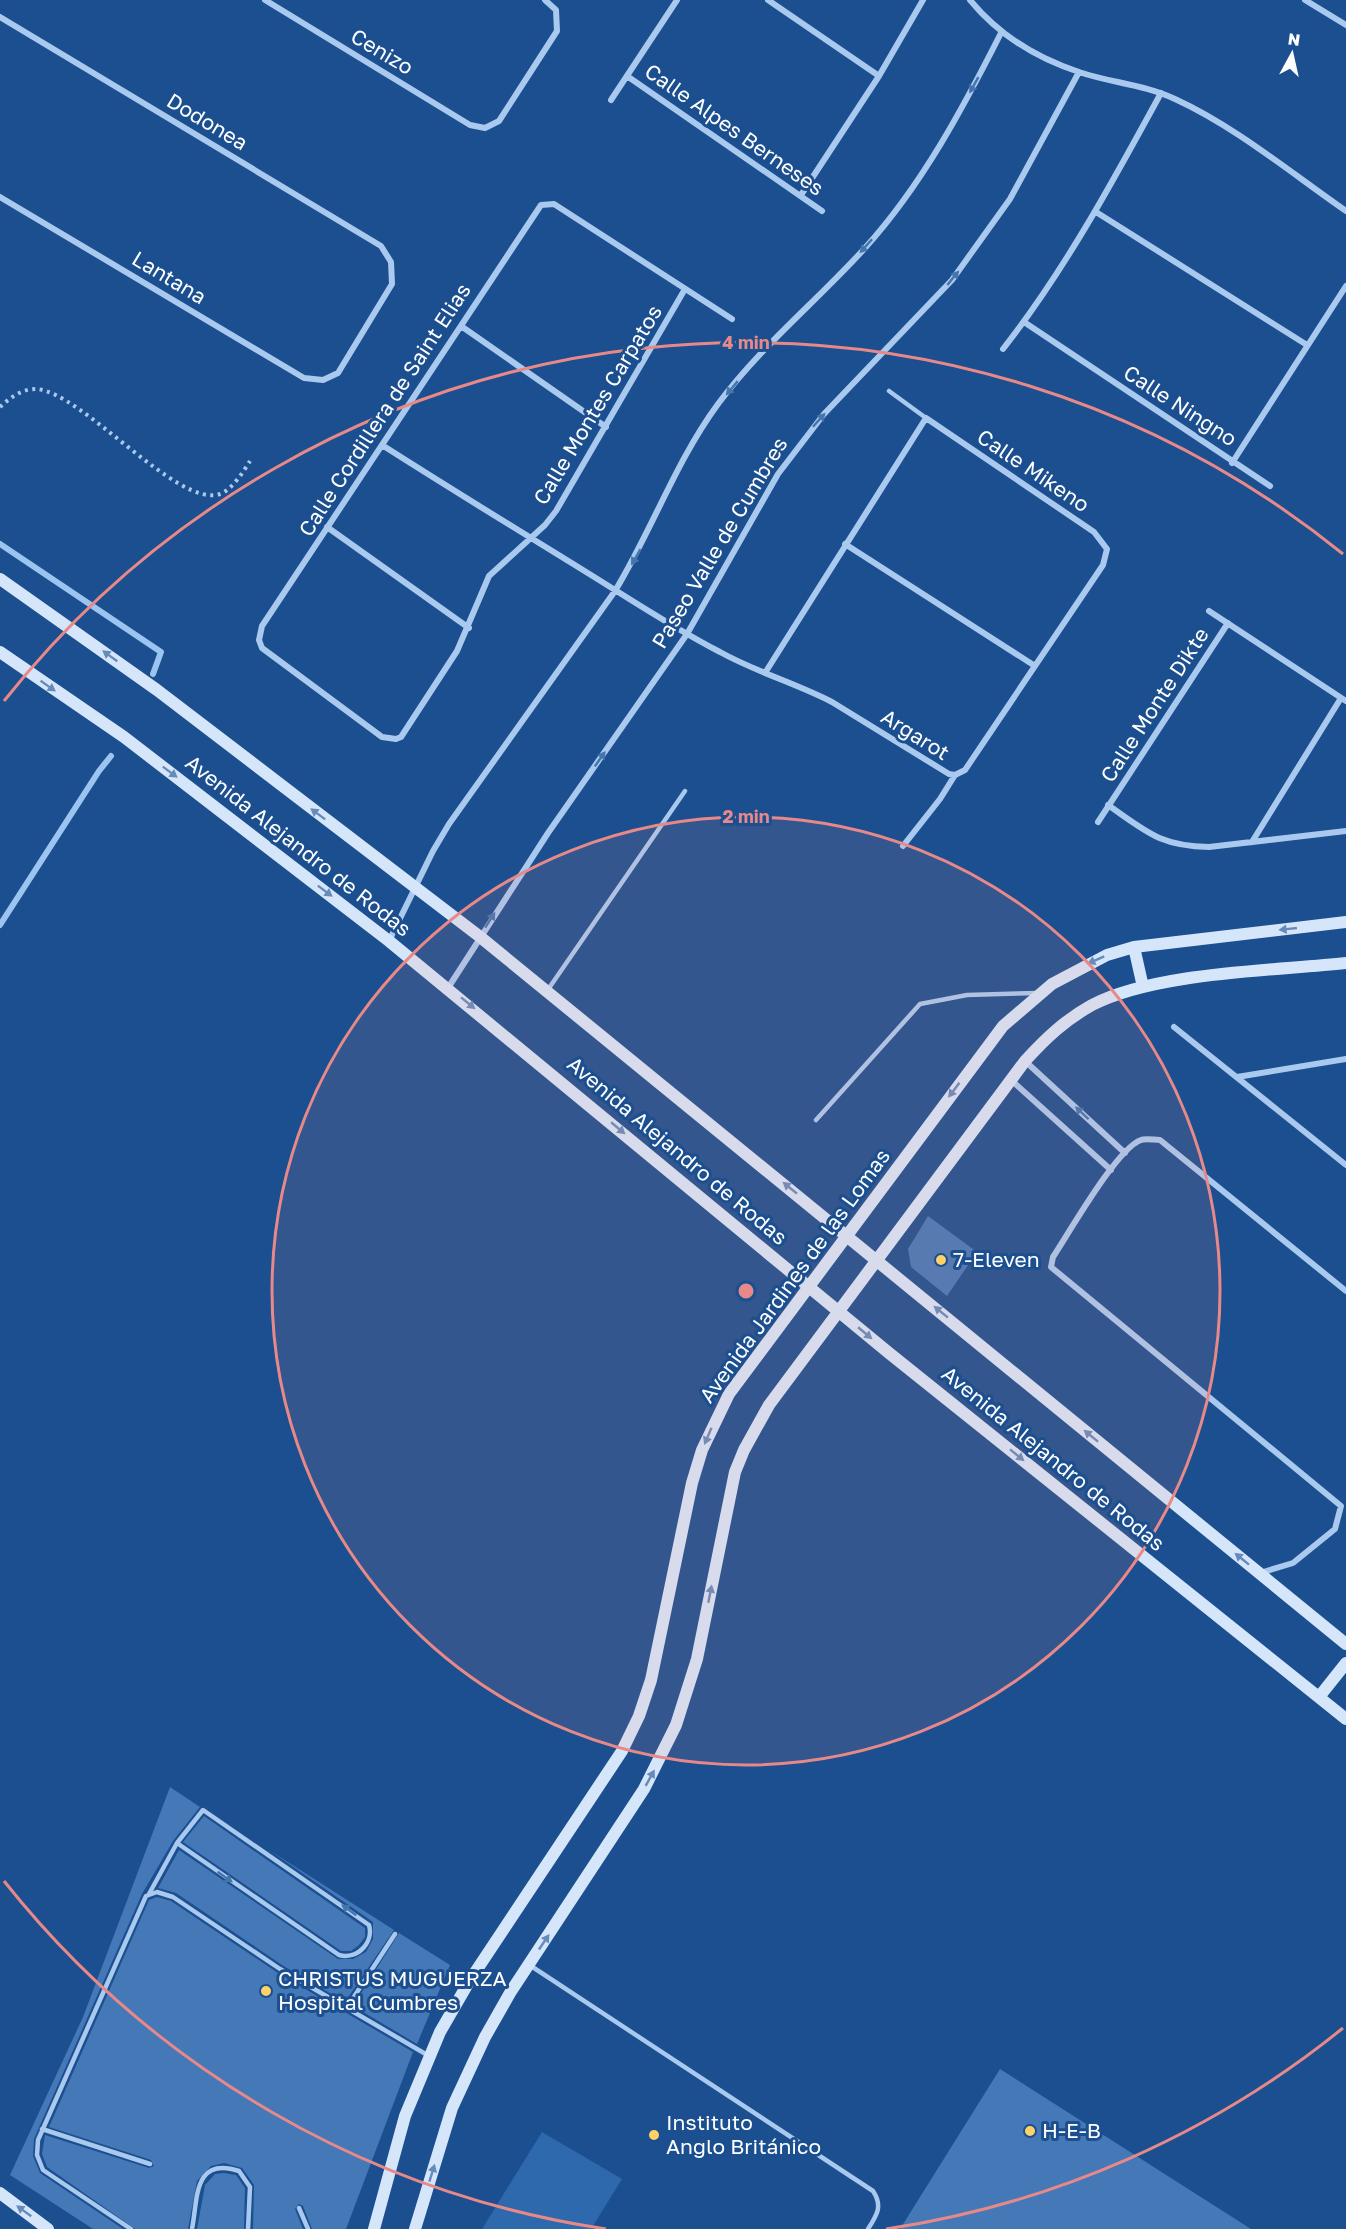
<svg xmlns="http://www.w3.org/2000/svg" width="1346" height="2229" viewBox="0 0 1346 2229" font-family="'Golos Text',sans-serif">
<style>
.green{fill:#2e69ad}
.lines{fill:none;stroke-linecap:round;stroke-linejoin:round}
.stream{stroke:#9cc4f0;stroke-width:6}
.building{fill:#4478b7}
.path{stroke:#a9c9ee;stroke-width:4;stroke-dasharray:3 4.5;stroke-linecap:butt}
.lane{stroke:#a9c9ee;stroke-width:4.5}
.street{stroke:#a9c9ee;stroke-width:6}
.secondary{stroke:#d6e6fa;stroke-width:12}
.oneway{fill:#4674ac}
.oneway2{fill:#668bba}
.ring{fill:none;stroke:#e88989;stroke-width:3}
.poi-dot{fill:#ffd166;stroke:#1b4f8f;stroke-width:2}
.labels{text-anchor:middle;stroke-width:6;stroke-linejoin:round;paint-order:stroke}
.street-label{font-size:21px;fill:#fff;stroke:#1b4f8f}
.poi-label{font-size:21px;fill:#fff;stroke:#1b4f8f;text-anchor:start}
.centre{fill:#e88989;stroke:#1b4f8f;stroke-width:3}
.ring-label{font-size:18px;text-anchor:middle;font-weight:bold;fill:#e88989;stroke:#1b4f8f;stroke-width:6;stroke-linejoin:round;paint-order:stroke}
</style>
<rect width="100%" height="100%" fill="#1b4f8f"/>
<path class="green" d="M542 2132 622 2179 591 2229H482Z"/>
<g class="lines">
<path class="stream" d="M0 544 161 652 153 674
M0 925 99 771 111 756"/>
</g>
<path class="building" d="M928 1216 977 1252 947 1296 911 1267 908 1249Z
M170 1787 200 1807 173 1841 142 1894 34 2139 33 2156 40 2173 123 2229H93L10 2175 83 2017Z
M204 1816 365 1928V1937L359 1945 351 1951H341L183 1842Z
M179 1850 338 1959H353L366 1952 373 1939V1922L269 1850 394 1930 345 2002 282 1965 176 1893 158 1888Z
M157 1897 171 1901 278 1973 413 2052 346 2229H312L303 2206 299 2204 295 2209 303 2229H253L254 2185 242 2168 224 2163 211 2166 197 2181 188 2229H135L47 2167 42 2154 45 2135 149 2168 154 2166 151 2160 49 2127 149 1900Z
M399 1933 450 1965 417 2044 353 2006Z
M1000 2069 1251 2229H900Z
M224 2173 236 2175 245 2188 244 2229H197L205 2185 215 2174Z"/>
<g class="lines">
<path class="path" d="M0 407C10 398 21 389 36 389 81 391 178 509 220 494 232 490 243 472 250 461"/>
<path class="lane" d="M889 391 926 418
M547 991 685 791
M816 1120 920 1004 967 995 1037 993
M149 1894 177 1843 203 1810 369 1925C374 1943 357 1960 339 1955L177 1843
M531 1966 873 2191C883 2206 877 2215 868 2229
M346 2009 395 1934
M42 2129 150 2164
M299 2208 308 2229
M131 2229 43 2170 37 2155 38 2140 146 1896 157 1892 173 1897 280 1969 429 2056
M192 2229C198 2199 193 2156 239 2171L250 2187 248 2229"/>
<path class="street" d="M265 0 470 125 485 128 499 121 557 31 556 10 545 0
M768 0 879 76
M970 0C998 34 1036 58 1079 72 1111 83 1143 84 1175 99 1236 127 1291 173 1346 211
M1305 0 1346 25
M0 17 381 246 391 262 392 284 338 373 323 380 304 378 0 197
M627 76 822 211
M611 100 677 0
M801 195 879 76 923 0
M1096 212 1307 345
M685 289 556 511 545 525 489 576 457 651 401 737 396 739 382 737 262 648 259 640 262 626 541 205 554 204 732 319
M1024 322 1270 486
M461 326 606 427
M1003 349C1065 270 1113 181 1161 93
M382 445C451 489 521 532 591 575 633 601 675 629 720 652 756 672 795 683 832 702L949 774 955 775 965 770 1103 565 1107 549 1094 532 926 418 765 673
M1232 463 1346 286
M327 527 469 628
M845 544 1035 666
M1209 611 1346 701
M1108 805C1147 832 1160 846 1209 847L1346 831
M1098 822 1228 623
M1252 842 1341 698
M903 846 940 799 955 775
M389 941 433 851 449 824 615 591C652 530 676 461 718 404 761 346 817 301 865 248 922 185 963 108 1001 33
M448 988 548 833 687 634 778 474 824 414 952 280 1010 199 1079 72
M1174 1027 1346 1165
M1025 1061 1125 1153
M1237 1077 1346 1059
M1011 1080 1111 1170
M1260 1573 1293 1563 1335 1529 1341 1506 1051 1267 1053 1257C1069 1233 1117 1148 1141 1140 1145 1138 1154 1140 1160 1140L1346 1291"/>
<path class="secondary" d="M0 579 157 690 479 936 1346 1644
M0 652 124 737 389 941 889 1353 1346 1719
M1134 947 1143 987
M1319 1697 1346 1663
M0 2193 48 2229
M374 2229 405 2116 440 2032 470 1980 622 1751 639 1716 651 1680 692 1483 702 1450 729 1394 1003 1026 1052 984 1107 955 1134 947 1346 922
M415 2229 452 2108 485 2037 510 1993 644 1789 676 1725 697 1659 735 1472 744 1450 769 1405 1025 1061C1046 1038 1065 1020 1092 1005 1156 972 1273 971 1346 963"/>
</g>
<defs><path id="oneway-solid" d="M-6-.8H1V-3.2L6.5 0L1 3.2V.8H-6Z" transform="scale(1.5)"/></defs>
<g class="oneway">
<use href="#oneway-solid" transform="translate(974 85) rotate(119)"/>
<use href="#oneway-solid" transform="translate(866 246) rotate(132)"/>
<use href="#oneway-solid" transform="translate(953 278) rotate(-51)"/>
<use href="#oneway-solid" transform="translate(732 388) rotate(130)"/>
<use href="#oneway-solid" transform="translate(819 420) rotate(-48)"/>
<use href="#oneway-solid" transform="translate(636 557) rotate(120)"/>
<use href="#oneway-solid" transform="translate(600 759) rotate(-55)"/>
<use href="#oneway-solid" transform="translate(490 920) rotate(-57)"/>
<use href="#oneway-solid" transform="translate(1082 1113) rotate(-137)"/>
<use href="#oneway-solid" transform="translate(225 1877) rotate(35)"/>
<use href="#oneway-solid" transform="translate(349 1910) rotate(-144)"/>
</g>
<g class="oneway2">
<use href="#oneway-solid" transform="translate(110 656) rotate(-144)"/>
<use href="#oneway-solid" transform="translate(48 686) rotate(35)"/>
<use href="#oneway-solid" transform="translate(170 772) rotate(37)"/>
<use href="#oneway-solid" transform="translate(318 814) rotate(-143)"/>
<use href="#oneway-solid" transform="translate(325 891) rotate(37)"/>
<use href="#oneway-solid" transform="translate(1288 929) rotate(174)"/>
<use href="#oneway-solid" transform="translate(1096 960) rotate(156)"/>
<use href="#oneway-solid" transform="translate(468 1003) rotate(39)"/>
<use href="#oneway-solid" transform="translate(954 1090) rotate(127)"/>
<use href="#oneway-solid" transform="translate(618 1128) rotate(40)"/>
<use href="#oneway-solid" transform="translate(790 1188) rotate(-141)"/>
<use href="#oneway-solid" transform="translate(941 1312) rotate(-141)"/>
<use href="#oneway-solid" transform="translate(865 1333) rotate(40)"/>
<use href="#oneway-solid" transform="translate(708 1436) rotate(113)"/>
<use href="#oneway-solid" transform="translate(1091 1436) rotate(-141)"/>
<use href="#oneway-solid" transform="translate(1017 1455) rotate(39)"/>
<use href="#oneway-solid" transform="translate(1242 1559) rotate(-141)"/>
<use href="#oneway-solid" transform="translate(710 1594) rotate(-79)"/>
<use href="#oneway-solid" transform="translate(650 1778) rotate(-61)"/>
<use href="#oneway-solid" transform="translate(544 1942) rotate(-56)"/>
<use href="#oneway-solid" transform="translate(432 2173) rotate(-73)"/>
<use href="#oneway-solid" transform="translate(24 2211) rotate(-144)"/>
</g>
<circle cx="746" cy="1291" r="474" fill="#e88989" fill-opacity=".12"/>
<g class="ring">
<circle cx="746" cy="1291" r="474"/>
<path d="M1343 2028A948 948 0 0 1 886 2229M606 2229A948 948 0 0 1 4 1881M4 701A948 948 0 0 1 1343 554"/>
</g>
<g class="poi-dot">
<circle cx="941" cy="1260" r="6"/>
<circle cx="266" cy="1991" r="6"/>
<circle cx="1030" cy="2131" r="6"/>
<circle cx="654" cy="2135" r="6"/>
</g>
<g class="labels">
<g class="street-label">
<text transform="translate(382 52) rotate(31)" y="7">Cenizo</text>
<text transform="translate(207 122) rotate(31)" y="7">Dodonea</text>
<text transform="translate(734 130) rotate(35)" y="7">Calle Alpes Berneses</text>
<text transform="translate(169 278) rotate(31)" y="7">Lantana</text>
<text transform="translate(598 405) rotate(-59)" y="7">Calle Montes Carpatos</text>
<text transform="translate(1180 406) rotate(33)" y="7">Calle Ningno</text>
<text transform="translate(385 410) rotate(-57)" y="7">Calle Cordillera de Saint Elias</text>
<text transform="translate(1033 471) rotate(34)" y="7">Calle Mikeno</text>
<text transform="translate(720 543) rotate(-59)" y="7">Paseo Valle de Cumbres</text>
<text transform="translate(1155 705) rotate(-57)" y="7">Calle Monte Dikte</text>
<text transform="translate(915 735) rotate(32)" y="7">Argarot</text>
<text transform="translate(298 846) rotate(38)" y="7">Avenida Alejandro de Rodas</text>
<text transform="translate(677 1151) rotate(40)" y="7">Avenida Alejandro de Rodas</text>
<text transform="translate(795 1276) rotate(-54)" y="7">Avenida Jardines de las Lomas</text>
<text transform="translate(1053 1459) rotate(39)" y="7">Avenida Alejandro de Rodas</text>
</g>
<g class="poi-label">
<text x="953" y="1267">7-Eleven</text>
<text x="278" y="1986">CHRISTUS MUGUERZA<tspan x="278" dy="24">Hospital Cumbres</tspan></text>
<text x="666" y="2130">Instituto<tspan x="666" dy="24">Anglo Británico</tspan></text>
<text x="1042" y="2138">H-E-B</text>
</g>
</g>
<circle cx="746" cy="1291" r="9" class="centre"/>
<g class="ring-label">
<text x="746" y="349">4 min</text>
<text x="746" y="823">2 min</text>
</g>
<g transform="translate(1292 54) rotate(8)" stroke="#1b4f8f" stroke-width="4.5" paint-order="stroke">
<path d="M0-4.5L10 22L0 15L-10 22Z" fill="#ffffff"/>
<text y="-9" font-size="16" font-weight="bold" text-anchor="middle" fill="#ffffff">N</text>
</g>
</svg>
